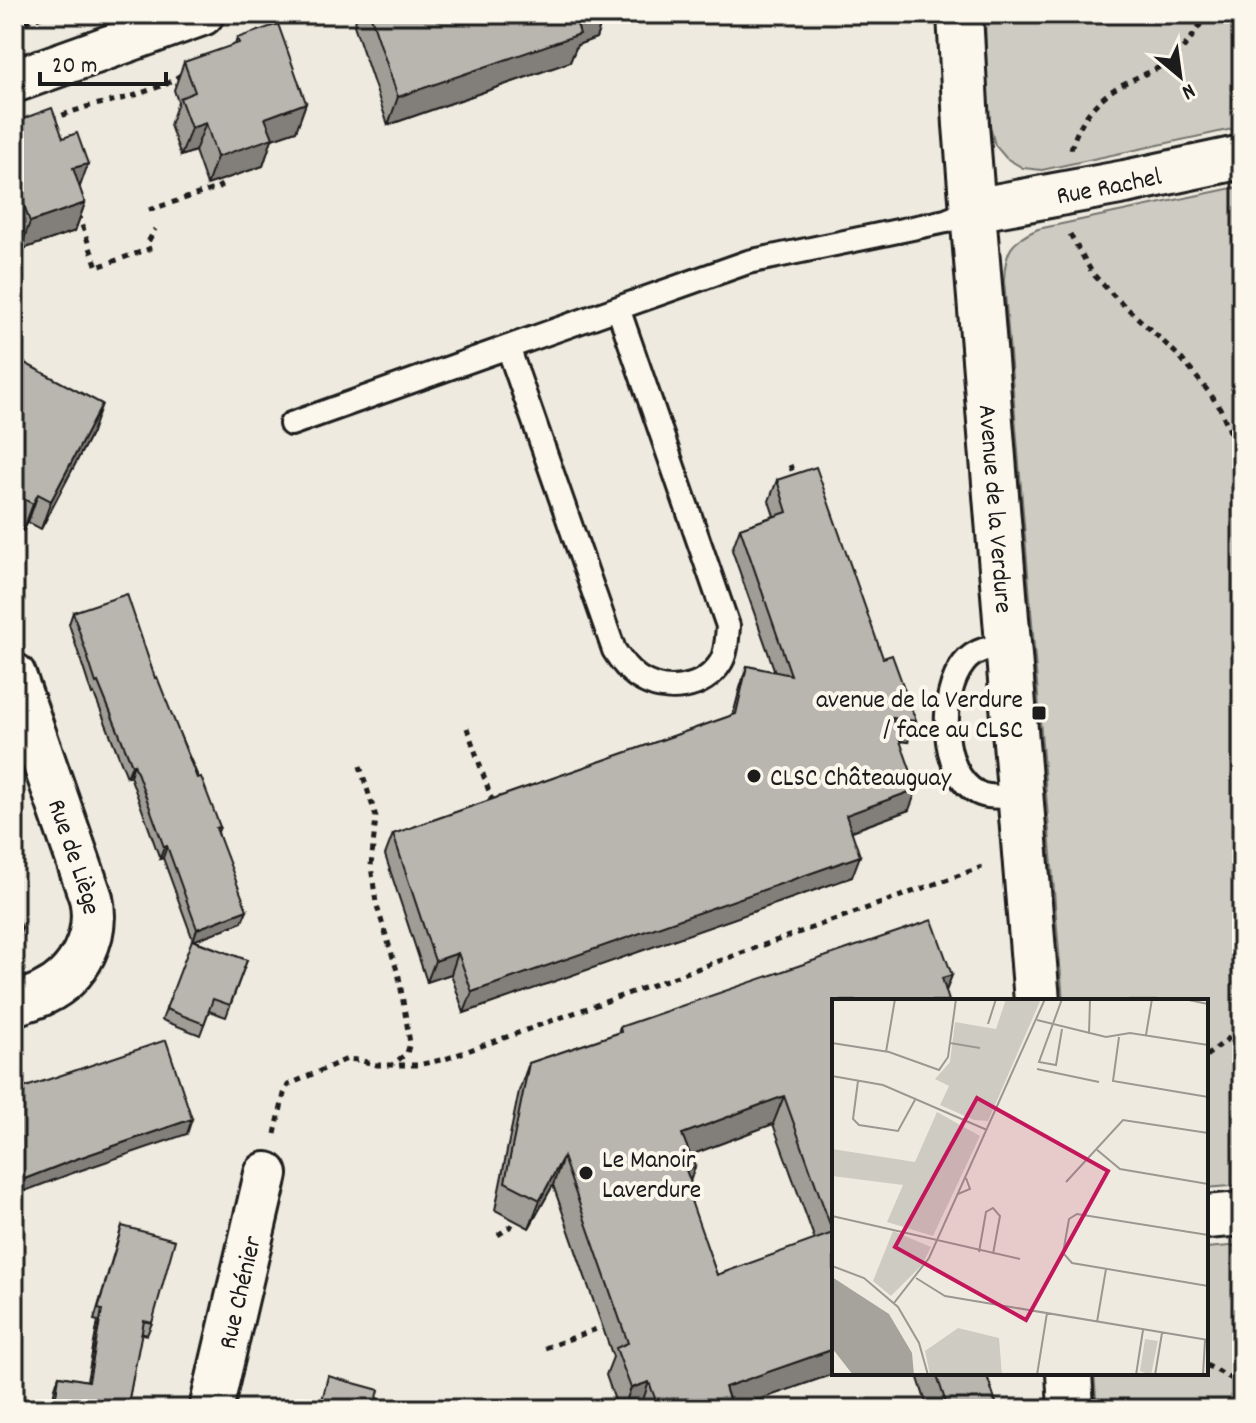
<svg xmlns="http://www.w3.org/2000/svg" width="1256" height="1423" viewBox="0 0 1256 1423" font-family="Dekko,sans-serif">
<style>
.green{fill:#ceccc2;stroke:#75746f;stroke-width:2}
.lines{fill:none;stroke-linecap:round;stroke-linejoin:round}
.lane-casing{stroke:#1c1c1c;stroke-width:28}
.street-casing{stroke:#1c1c1c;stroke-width:48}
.secondary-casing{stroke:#1c1c1c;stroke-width:50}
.path{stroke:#1c1c1c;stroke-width:5;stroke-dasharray:6 6;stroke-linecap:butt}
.lane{stroke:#fbf7ec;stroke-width:22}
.street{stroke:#fbf7ec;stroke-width:42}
.secondary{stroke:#fbf7ec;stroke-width:44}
.wall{fill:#9f9d96;stroke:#1c1c1c;stroke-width:2;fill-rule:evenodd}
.shaded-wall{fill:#827f7a;stroke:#1c1c1c;stroke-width:2}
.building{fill:#b9b6af;stroke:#1c1c1c;stroke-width:2;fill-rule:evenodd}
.poi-dot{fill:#1c1c1c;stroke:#fbf7ec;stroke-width:3}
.labels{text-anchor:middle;stroke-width:8;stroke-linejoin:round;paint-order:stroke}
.street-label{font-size:26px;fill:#1c1c1c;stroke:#fbf7ec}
.poi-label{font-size:26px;fill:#1c1c1c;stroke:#fbf7ec;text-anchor:start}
.inset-road{fill:none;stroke:#9a9891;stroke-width:2}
.view{fill:#c2185b;fill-opacity:0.15;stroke:#c2185b;stroke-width:4}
.inset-edge{fill:none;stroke:#1c1c1c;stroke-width:4}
</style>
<rect width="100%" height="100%" fill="#eeeadf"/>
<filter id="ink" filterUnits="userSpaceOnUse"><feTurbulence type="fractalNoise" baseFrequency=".0125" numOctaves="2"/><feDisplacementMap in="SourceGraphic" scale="16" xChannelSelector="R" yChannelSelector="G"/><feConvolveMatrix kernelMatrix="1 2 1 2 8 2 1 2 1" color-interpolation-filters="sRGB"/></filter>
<g filter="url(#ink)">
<path class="green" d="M985 14H1242V127L1042 170 1023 168 1006 158 995 145 988 119Z
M1242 186V1185L1206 1188V1001H1063L1004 280C1005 251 1011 241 1038 229Z
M1242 1245V1409H1097L1094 1373H1206V1248Z"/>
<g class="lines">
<defs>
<path id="lane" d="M508 347 614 650C621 661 628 671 639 678 665 695 704 690 721 662 727 652 727 637 728 626L618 308
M291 424 748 262 946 221 973 210
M1008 646C991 647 975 649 964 663 939 694 939 773 978 793 990 799 1007 796 1020 796"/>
<g id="street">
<path d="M14 81 202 14"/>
<path id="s1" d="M973 210 1125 182 1242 157"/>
<path id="s2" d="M14 675 91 898C99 935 80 976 44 993 35 998 24 1000 14 1004"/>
<path d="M1206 1217 1242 1214"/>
<path id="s3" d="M211 1409 266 1174"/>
</g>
<g id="secondary">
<path id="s4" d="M960 14 966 125 1037 1001"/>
<path d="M1069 1373 1071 1409"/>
</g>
</defs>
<use href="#lane" class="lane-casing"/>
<use href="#street" class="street-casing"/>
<use href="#secondary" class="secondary-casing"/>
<path class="path" d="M14 26 47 14
M51 119 86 107 130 97 167 84 185 72
M1071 149C1080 118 1099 95 1129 81 1144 74 1160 69 1173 58 1187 46 1197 30 1207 14
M149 210 220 187 217 182
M78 214 97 267 149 249 147 244 155 229
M1070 234 1093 274 1113 295 1180 357 1208 391 1220 408 1229 429 1242 478
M790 465 795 478
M467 728 493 803
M360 766 376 817 371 866 376 903 399 977 410 1043 407 1053 393 1064
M1206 1056 1242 1028
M275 1134 284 1094 288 1085 347 1059 359 1060 377 1065H418L445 1059 982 867
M498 1235 511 1226 514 1220
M545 1348 602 1327
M1206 1365 1242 1384"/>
<use href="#lane" class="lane"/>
<use href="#street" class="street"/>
<use href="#secondary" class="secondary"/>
</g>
<path class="wall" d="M358 14H604L596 38 577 45 570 62 388 125 354 25Z
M237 38 306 103 296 131 272 139 263 166 207 185 195 151 181 156 170 125 178 102 174 90 184 62 235 45Z
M14 122 79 187 85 203 75 231 20 250 14 233Z
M14 370 92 432 41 529 28 522 23 531 14 527Z
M777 480 908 742 900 741 909 810 852 831V877L464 1013 451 974 427 982 385 855 393 834 733 715 740 688 747 666 775 672 732 550 740 528 774 516 769 501Z
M73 612 155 678 220 827 218 832 242 922 193 940 247 960 226 1017 209 1011 200 1035 162 1020 193 940 163 858 160 859 130 776 127 777 94 694 92 695 69 624Z
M952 975 946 991 834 1001V1373H836L732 1409H618L606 1375 613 1357 553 1185 529 1228 495 1210 519 1091 529 1063 618 1033 620 1027ZM773 1124 815 1240 717 1275 692 1206 690 1181 695 1167 690 1155Z
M122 1226 152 1323 147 1335 141 1333 127 1409H51L55 1388 59 1376 87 1381 98 1321 94 1320Z
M912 1373H986L998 1409H928L917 1375Z"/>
<path class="shaded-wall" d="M594 14H604L596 38 577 45 570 62 388 125 398 97Z
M306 103 296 131 272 139 263 166 207 185 217 157 265 118Z
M206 123 195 151 181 156 191 128Z
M88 164 78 192 73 168Z
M23 202 14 227V205Z
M85 203 75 231 20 250 30 222Z
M102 404 92 432 41 529 51 501Z
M38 494 28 522 23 531 33 504Z
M892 718 916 721 908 742 884 739Z
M134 764 130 776 127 777 132 765Z
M917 789 909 810 838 836 846 815Z
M167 846 163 858 160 859 164 847Z
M860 856 852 877 464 1013 472 992Z
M247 910 242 922 193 941 197 929Z
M22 928 18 940 14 941V932Z
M458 953 451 974 427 982 435 961Z
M952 975 942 1001V978Z
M784 1096 773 1124 672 1162 682 1134Z
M192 1119 187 1134 70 1174 14 1195V1183L76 1159Z
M563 1157 553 1185 529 1228 540 1200Z
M695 1167 685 1195 686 1170Z
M834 1349V1373H836L732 1409 725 1387Z
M649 1382 640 1409H623L631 1388Z"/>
<path class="building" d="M370 14H594L576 21 580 34 398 97Z
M278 24 306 103 265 118 273 138 217 157 206 123 191 128 180 98 195 92 184 62 239 43 237 38Z
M52 108 63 138 77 133 88 164 73 168 85 203 30 222 23 202 14 205V122Z
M19 360 102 404 51 501 38 494 33 504 14 494V370Z
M816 467 883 658 892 655 916 721 892 718 917 789 846 815 860 856 472 992 458 953 435 961 393 834 736 714 747 666 791 675 740 528 787 512 777 480Z
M127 594 155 678 157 677 197 778 201 777 220 827 216 828 247 910 197 929 167 846 164 847 134 764 132 765 98 682 96 683 73 612Z
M14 908 22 928 14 932Z
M932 920 952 975 942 978 949 1001H834V1349L725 1387 732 1409H659L649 1382 631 1388 616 1348 628 1343 563 1157 540 1200 505 1182 529 1063 621 1032 620 1027ZM784 1096 833 1233 717 1275 690 1198 696 1196 686 1170 695 1167 682 1134Z
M192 940 247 960 230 1005 213 999 204 1024 166 1009Z
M166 1040 192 1119 76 1159 14 1183V1091Z
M122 1226 175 1240 152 1323 144 1321 127 1409H54L59 1376 89 1381 102 1310 98 1309Z
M936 1373H986L998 1409H948Z
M328 1376 379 1390 374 1409H320Z"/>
</g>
<g class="poi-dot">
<rect x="1031" y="705" width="16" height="16" rx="4"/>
<circle cx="754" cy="776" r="8"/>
<circle cx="586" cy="1173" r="8"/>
</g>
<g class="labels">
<g class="street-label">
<text dy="9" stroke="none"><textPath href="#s1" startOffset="138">Rue Rachel</textPath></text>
<text dy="9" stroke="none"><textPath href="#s4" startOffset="496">Avenue de la Verdure</textPath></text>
<text dy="9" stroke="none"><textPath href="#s2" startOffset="192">Rue de Liège</textPath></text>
<text dy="9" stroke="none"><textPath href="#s3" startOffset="120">Rue Chénier</textPath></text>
</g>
<g class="poi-label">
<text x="1023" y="707" text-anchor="end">avenue de la Verdure<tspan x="1023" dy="30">/ face au CLSC</tspan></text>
<text x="770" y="785">CLSC Châteauguay</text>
<text x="602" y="1167">Le Manoir<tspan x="602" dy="30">Laverdure</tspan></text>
</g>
</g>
<g transform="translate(832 999)">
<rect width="376" height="376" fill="#eeeadf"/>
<path d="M174 0H209L156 122 142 121 108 106 117 87 103 80 118 63 123 23 164 30ZM105 113 148 137 101 237 55 223 71 186 0 177V150L83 163ZM61 232 99 248 90 266 59 297 41 282ZM126 329 167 339 170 376H98L93 352ZM313 340 326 342 319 376 308 372Z" fill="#ceccc2"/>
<path d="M0 278 57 315 80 354 82 376H21L0 349Z" fill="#a6a39d"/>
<path class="inset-road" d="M230 0 207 63 224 66 230 30M352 0 376 5M205 21 274 38 298 34 376 46M156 25 164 0M257 35 258 0M314 36 320 0M287 38 281 82 376 98M0 44 57 53 107 71 116 58 124 0M118 44 148 49M54 53 63 0M205 70 267 83M0 77 51 86 155 131M26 82 21 120 27 126 66 132 84 99M264 150 288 170 376 185M234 183 291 121 376 134M126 195 138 190 134 179M0 217 188 260M376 236 245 215 237 220 231 254 240 264 376 287M147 253 154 213 161 209 168 217 161 255M0 267 32 279 66 308 87 344 96 376M84 279 113 297 376 341M62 304 97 259 213 0M265 323 274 270M205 376 215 314M304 376 311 331M323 376 330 334M371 376 373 341"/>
<path class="view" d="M145 99 276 172 194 321 63 248Z"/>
<rect width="376" height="376" class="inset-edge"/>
</g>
<rect width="1256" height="1423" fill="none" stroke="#fbf7ec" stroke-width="48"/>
<rect x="24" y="24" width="1208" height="1375" fill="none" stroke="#1c1c1c" stroke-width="3" filter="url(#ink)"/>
<g transform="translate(1180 76) rotate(151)" stroke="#fbf7ec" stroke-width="6" paint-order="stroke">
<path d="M0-6L14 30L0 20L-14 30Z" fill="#1c1c1c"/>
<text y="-12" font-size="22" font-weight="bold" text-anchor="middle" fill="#1c1c1c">N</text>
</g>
<path d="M40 72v12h126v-12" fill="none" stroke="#1c1c1c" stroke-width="4"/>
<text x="52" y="72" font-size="24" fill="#1c1c1c" stroke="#fbf7ec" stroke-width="6" paint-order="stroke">20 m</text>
</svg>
